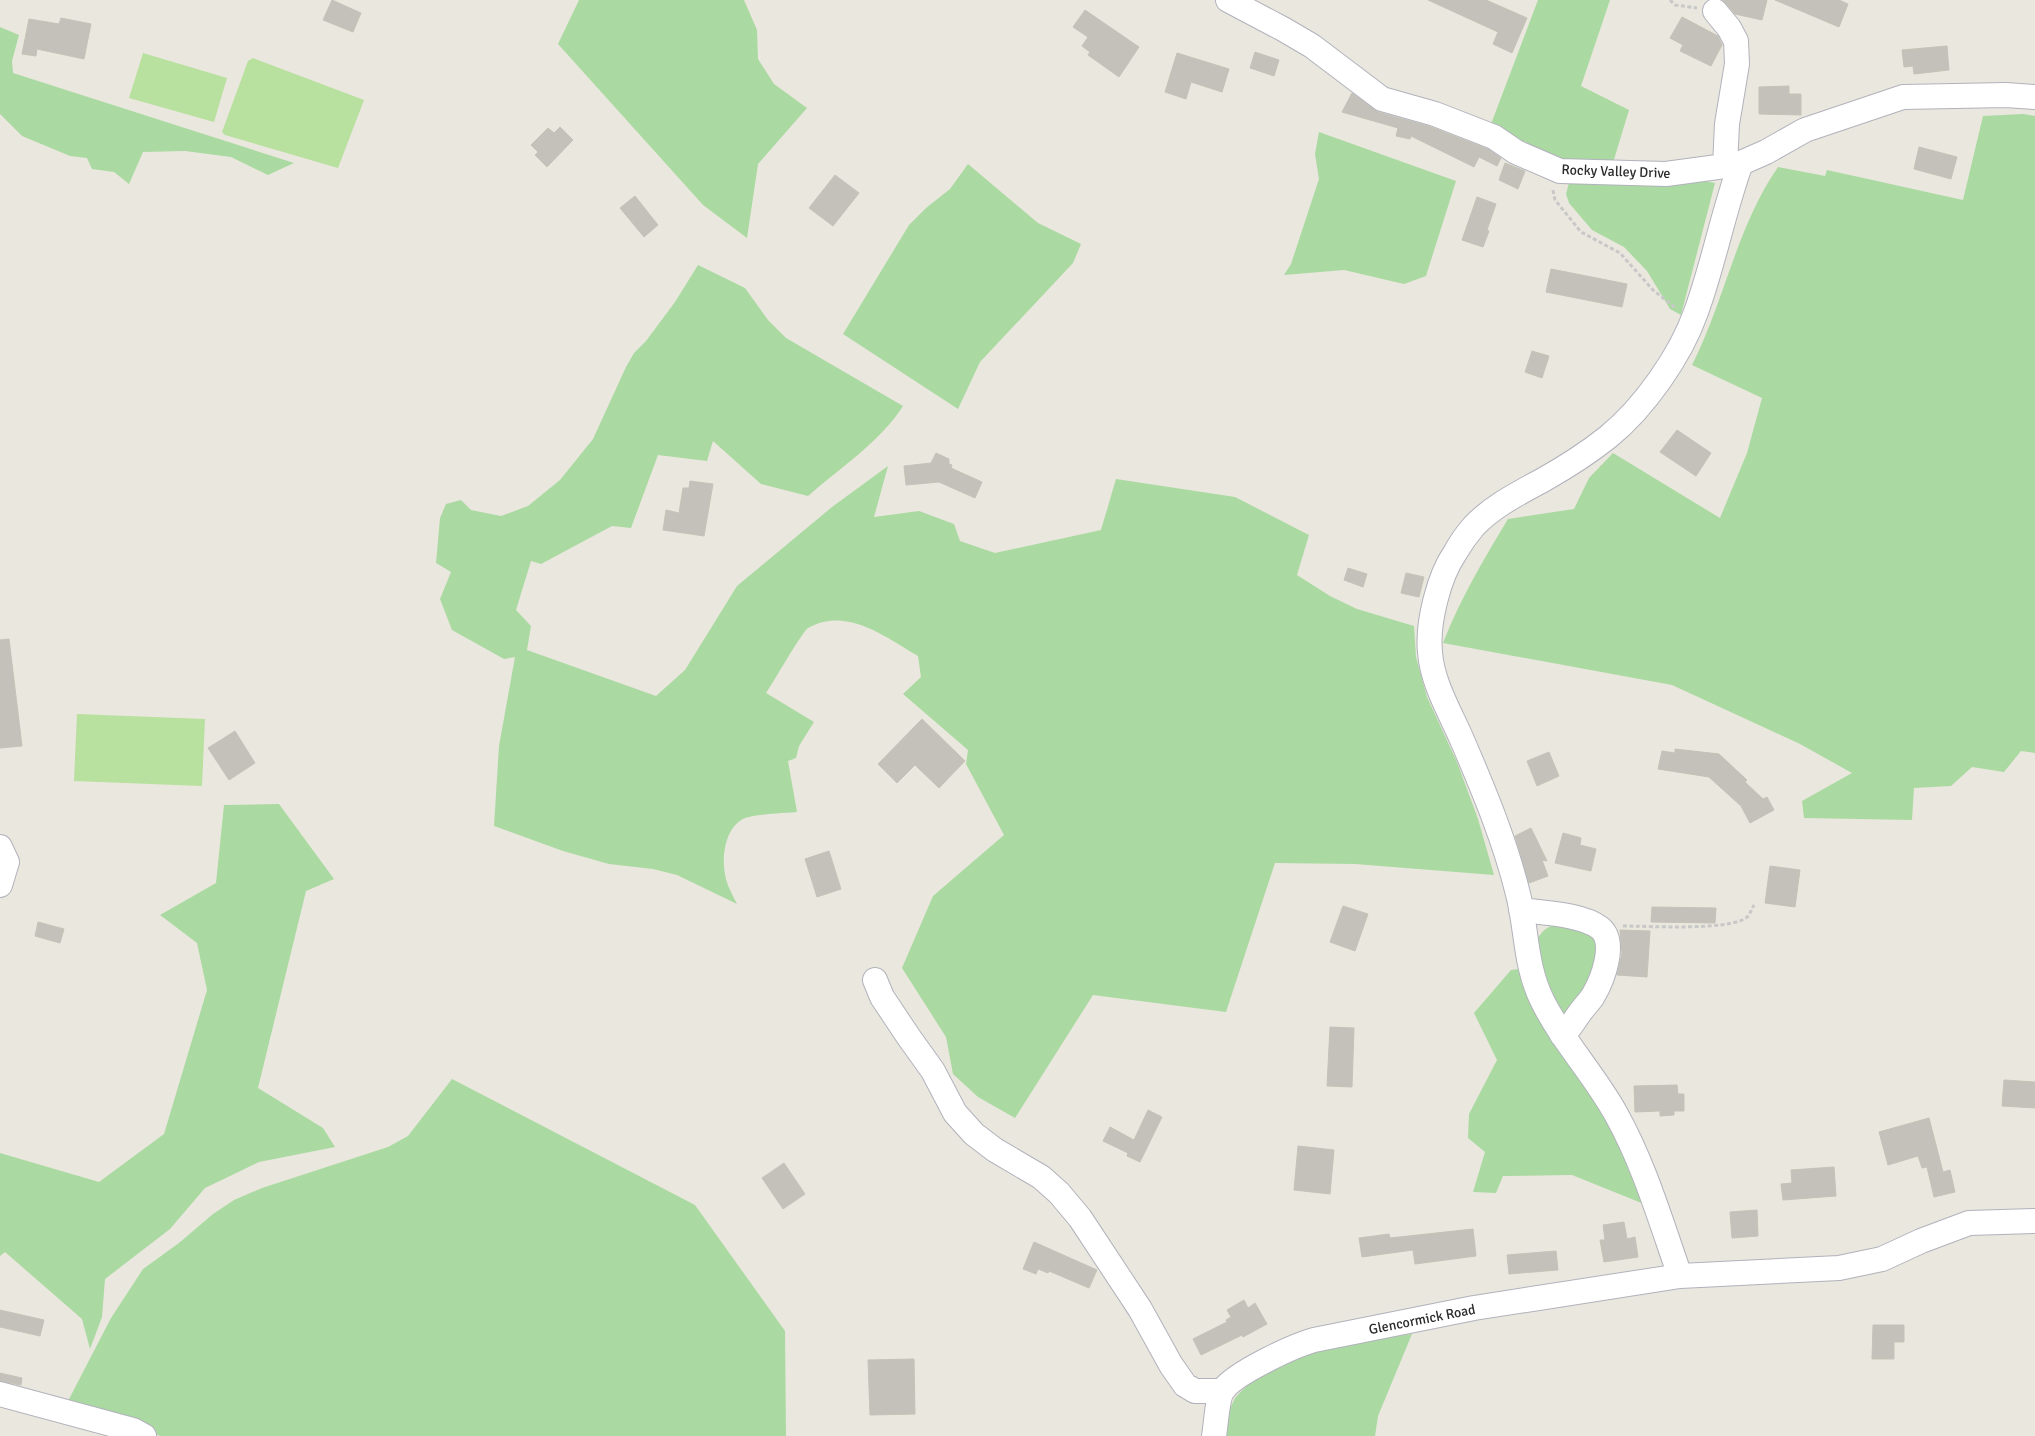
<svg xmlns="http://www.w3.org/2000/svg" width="2035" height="1436" viewBox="0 0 2035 1436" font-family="Signika,sans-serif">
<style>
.green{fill:#aadaa1}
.pitch{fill:#b8e09e}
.building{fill:#c3c1b9;stroke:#c5c3b8}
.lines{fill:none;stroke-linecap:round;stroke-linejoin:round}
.minor-casing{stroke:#b1b2bc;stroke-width:26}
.path{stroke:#c8c8c8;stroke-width:3;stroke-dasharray:4 2.5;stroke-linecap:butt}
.minor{stroke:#fff;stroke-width:24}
.labels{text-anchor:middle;stroke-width:4;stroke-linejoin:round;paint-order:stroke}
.street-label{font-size:14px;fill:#2a2a2a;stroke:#fff}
</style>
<rect width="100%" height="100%" fill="#eae7de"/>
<path class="green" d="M579 0H744L757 30 758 59 774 84 807 108 758 164 747 238 703 205 558 44Z
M1538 0H1610L1581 86 1629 110 1612 166 1560 164 1526 142 1488 132Z
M0 27 19 35 12 61 13 73 294 163 268 175 231 157 185 151 143 152 129 184 114 172 92 169 87 158 70 156 22 136 0 114Z
M2023 114 2035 116V753L2021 751 2004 772 1972 767 1951 786 1914 788 1912 820 1804 818 1802 801 1852 773 1800 744 1672 685 1443 643C1460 599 1484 559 1508 519L1574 509 1589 478 1613 453 1720 518 1747 453 1762 398 1692 365C1725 300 1736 228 1778 167L1825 176 1827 170 1963 200 1983 116Z
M1319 132 1456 181 1426 276 1404 284 1344 270 1284 275 1291 264 1319 179 1315 154Z
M968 164 1038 223 1081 244 1073 263 980 362 958 409 843 334 909 225 926 208 950 189Z
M1570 179 1656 184 1705 181 1715 183 1681 315 1670 309 1647 271 1624 247 1592 230 1569 203 1566 194Z
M698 265 745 288 768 320 786 338 903 406C882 440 839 469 808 496L761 484 713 441 707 461 658 455 631 528 612 526 541 564 531 561 516 610 531 626 527 650 656 696 685 670 737 586 832 507 888 466 874 517 919 511 954 524 960 541 995 553 1101 530 1116 479 1235 497 1309 535 1297 575 1330 596 1357 609 1414 626 1416 657 1427 697 1457 762 1478 819 1494 875 1355 864 1275 863 1226 1012 1093 995 1015 1118 978 1097 953 1074 946 1037 902 968 933 896 1004 835 966 764 968 750 903 694 921 677 918 656C886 637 846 606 808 628 802 632 773 683 766 693L814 722 799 746 796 758 788 761 797 812C785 813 753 814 743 819 724 829 721 860 726 879 728 887 733 896 737 904L677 875 653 869 609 864 563 851 494 826 499 746 515 657 504 659 452 630 440 599 451 572 436 563 440 518 446 504 461 500 471 510 501 516 528 506 560 480 593 439 626 367 634 353 646 341 675 302Z
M279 804 334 879 306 891 258 1088 323 1128 335 1147 259 1162 205 1188 170 1229 105 1279 102 1317 90 1349 82 1319 5 1252 0 1256V1153L99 1182 164 1134 207 990 197 943 160 915 216 883 224 805Z
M1557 924 1591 928 1601 953 1569 1028 1552 1005 1536 943C1540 932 1546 927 1557 924Z
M1518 969 1524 974 1609 1117 1644 1204 1572 1175 1503 1176 1496 1193 1473 1192 1485 1152 1468 1138 1469 1114 1497 1060 1474 1013 1511 970Z
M452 1079 695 1205 785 1331 786 1436H160L108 1414 66 1405 111 1318 143 1269 179 1243 213 1214 234 1200 262 1188 388 1147 408 1136Z
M1412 1334 1378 1416 1375 1436H1223L1226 1417 1235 1398 1250 1382 1280 1366 1331 1345Z"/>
<path class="pitch" d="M143 53 227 78 214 122 129 98Z
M253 58 364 100 338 168 225 135 222 132 248 61Z
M77 714 205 719 202 786 74 781Z"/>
<path class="building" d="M332 0 361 13 353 32 323 20Z
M1428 0H1486L1527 18 1512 53 1493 44 1498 32Z
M1723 0H1767L1762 20 1735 14Z
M1775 0H1839L1848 4 1839 27Z
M1085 10 1139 47 1119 77 1088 55 1090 52 1082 46 1088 37 1073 27Z
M1682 17 1718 36 1722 45 1711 66 1680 51 1683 45 1670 38Z
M61 18 91 24 84 59 37 49 36 56 22 54 29 19 59 24Z
M1947 46 1949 70 1914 74 1913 66 1904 67 1902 50Z
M1255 52 1279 60 1274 76 1250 68Z
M1177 53 1229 69 1222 92 1191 82 1186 99 1165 92Z
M1789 86V94H1801V115L1759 114V87Z
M1352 93 1378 112 1431 127 1488 149 1501 158 1497 166 1479 157 1474 167 1411 136 1410 139 1396 136 1398 128 1342 112Z
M560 127 573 140 547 167 535 155 538 152 531 145 548 128 554 133Z
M1919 147 1957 157 1951 179 1914 169Z
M1505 163 1525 171 1518 189 1499 180Z
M835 175 859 193 833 226 809 208Z
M635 196 658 225 644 237 620 208Z
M1477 197 1496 204 1487 230 1489 231 1483 247 1462 240Z
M1551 269 1627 284 1622 307 1546 292Z
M1532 351 1549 356 1542 378 1525 372Z
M1677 430 1711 453 1696 476 1660 452Z
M936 453 949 459V464L952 465 951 468 982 482 975 498 939 482 906 485 904 466 931 463Z
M690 481 713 484 704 536 663 530 666 510 679 513 683 488H689Z
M1348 568 1367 574 1363 587 1344 580Z
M1406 573 1424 577 1419 597 1401 593Z
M9 639 22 746 0 748V640Z
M922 719 965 761 939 788 915 765 897 783 878 764Z
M235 731 255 763 229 780 208 748Z
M1675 749 1719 754 1747 780 1745 782 1763 799 1767 797 1774 810 1750 823 1741 806 1709 777 1658 769 1662 751 1675 753Z
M1549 752 1559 776 1537 786 1527 761Z
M1531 828 1547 861 1542 860 1548 876 1529 883 1515 836Z
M1563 833 1581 838 1580 845 1596 849 1591 871 1555 863Z
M829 851 841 889 817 897 805 859Z
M1770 866 1800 870 1795 907 1765 903Z
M1343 906 1368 914 1355 951 1330 942Z
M1652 907 1716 908 1715 923 1651 922Z
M38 922 64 929 60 943 35 936Z
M1620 930 1650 931 1647 977 1617 975 1622 953Z
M1330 1027 1354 1028 1352 1087 1327 1086Z
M2004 1080 2035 1082V1108L2002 1106Z
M1677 1085 1678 1094H1684V1111H1674V1115L1660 1116V1111L1635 1112 1634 1086Z
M1148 1110 1162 1117 1140 1162 1127 1156 1128 1153 1103 1141 1110 1127 1134 1140Z
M1929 1118 1943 1172 1950 1170 1955 1192 1934 1197 1927 1167 1922 1168 1918 1156 1888 1165 1879 1132Z
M1298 1146 1334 1150 1330 1194 1294 1190Z
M784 1163 805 1194 783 1209 762 1178Z
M1834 1167 1836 1196 1783 1200 1781 1184 1792 1183 1791 1170Z
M1757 1210 1758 1236 1732 1238 1730 1212Z
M1624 1222 1627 1239 1635 1237 1638 1257 1604 1262 1600 1240H1605L1603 1225Z
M1473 1229 1476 1256 1415 1264 1413 1250 1362 1257 1359 1238 1389 1234 1390 1238Z
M1034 1242 1097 1270 1089 1288 1049 1271 1048 1273 1038 1269 1036 1274 1023 1269Z
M1556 1251 1558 1270 1509 1274 1507 1255Z
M1244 1300 1248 1308 1255 1303 1267 1324 1243 1337 1242 1335 1201 1355 1193 1339 1227 1322 1226 1320 1231 1317 1227 1310Z
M0 1310 44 1320 40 1336 0 1327Z
M1873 1325H1904V1342H1894V1359H1872Z
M914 1359 915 1414 870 1415 868 1360Z
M0 1373 22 1378 21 1385 0 1381Z"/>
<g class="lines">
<defs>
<path id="minor" d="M1228 0 1283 29 1312 46 1382 99 1435 114 1494 137 1516 152 1560 171 1666 174 1725 166 1741 163 1766 152 1805 130 1903 97 2006 95 2035 97
M1715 11 1729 28 1736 41 1737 64 1727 124 1725 166
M0 847 7 862 0 885
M1521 910C1543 913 1582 914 1600 928 1617 942 1603 979 1593 996 1589 1002 1583 1008 1579 1014 1573 1022 1570 1029 1562 1035
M875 980 882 997 908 1036 933 1071 955 1113 974 1134 995 1150 1041 1177 1059 1193 1080 1218 1140 1309 1171 1365 1185 1385 1195 1391H1221
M1680 1276C1661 1222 1644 1164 1616 1114 1594 1074 1562 1041 1542 1000 1525 966 1527 929 1518 894 1505 841 1484 791 1463 742 1451 714 1432 683 1430 652 1427 623 1439 576 1455 553 1460 544 1467 534 1474 526 1493 506 1519 493 1543 480 1566 467 1588 453 1608 437 1644 408 1681 355 1696 312 1714 263 1723 212 1741 163
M0 1394 133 1430 144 1436
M1214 1436C1216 1425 1217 1398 1223 1390 1235 1373 1293 1346 1314 1340L1474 1308 1680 1276 1839 1268 1882 1259 1921 1241 1969 1223 2035 1221"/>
</defs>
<use href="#minor" class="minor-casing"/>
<path class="path" d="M1670 0 1675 5 1697 8
M1553 190 1555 200 1581 232 1620 253 1653 290 1677 309
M1623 926C1650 926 1726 931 1746 918 1750 915 1751 910 1754 905"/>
<use href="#minor" class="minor"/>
</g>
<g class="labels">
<g class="street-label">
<text transform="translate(1616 171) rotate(2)" y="5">Rocky Valley Drive</text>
<text transform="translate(1422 1319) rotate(-11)" y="5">Glencormick Road</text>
</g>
</g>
</svg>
